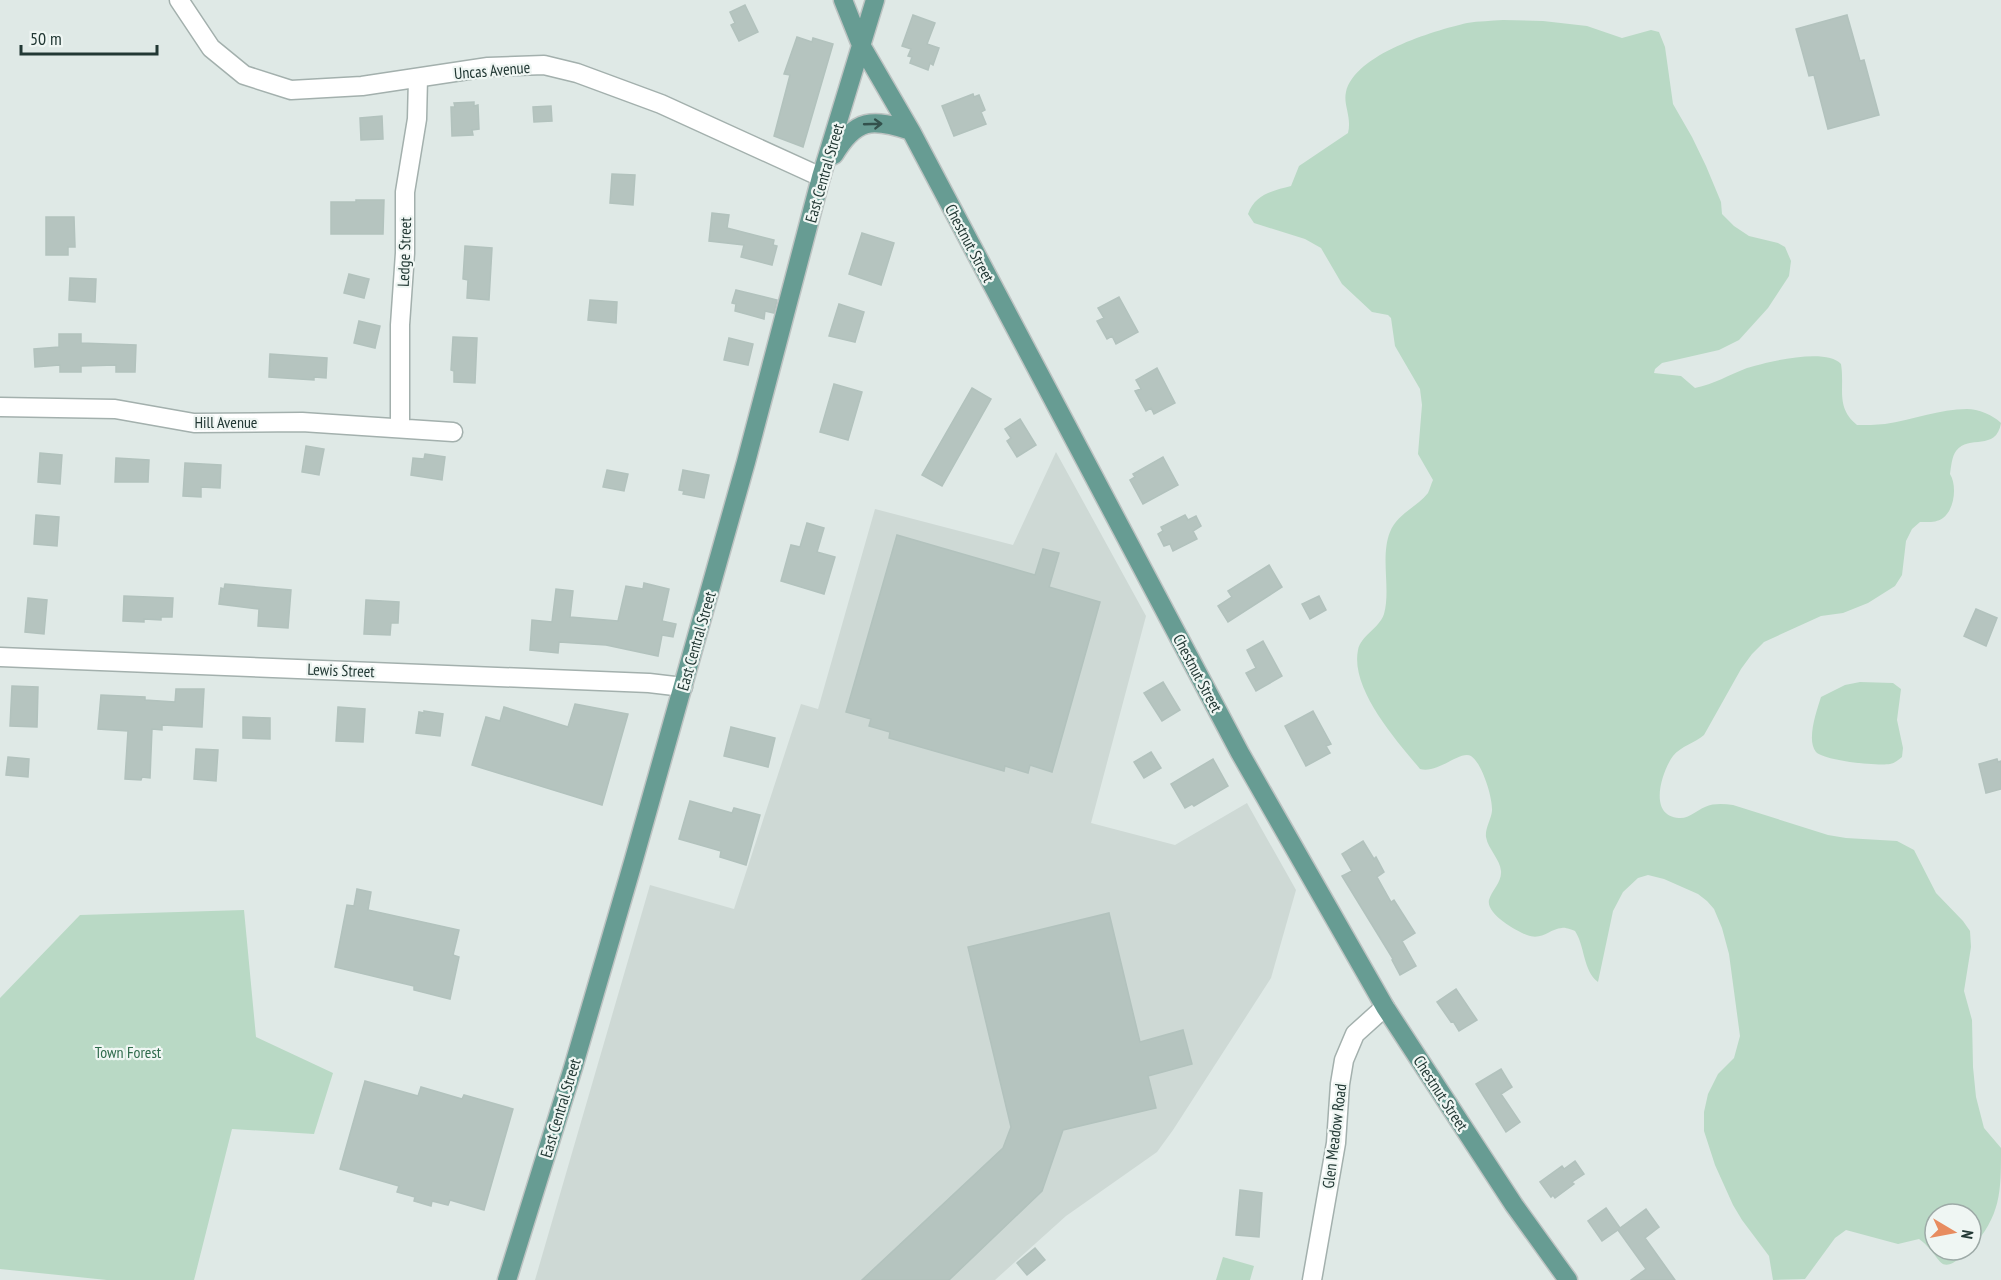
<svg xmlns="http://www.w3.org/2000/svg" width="2001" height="1280" viewBox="0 0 2001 1280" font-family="'PT Sans Narrow',sans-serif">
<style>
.built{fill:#ced9d5}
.green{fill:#b9d9c5}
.building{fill:#b5c4bf;stroke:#b2c2bd;stroke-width:1.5}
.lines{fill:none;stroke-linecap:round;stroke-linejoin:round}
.minor-casing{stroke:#a3b0ad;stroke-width:21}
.major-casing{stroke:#bdc3c2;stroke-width:21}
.minor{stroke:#fff;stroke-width:18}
.major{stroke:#679c93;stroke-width:18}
.oneway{stroke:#33514c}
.labels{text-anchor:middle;stroke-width:4.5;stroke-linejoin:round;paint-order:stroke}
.street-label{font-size:16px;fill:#223834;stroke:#eff6f3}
.park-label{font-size:16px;fill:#2f6b4c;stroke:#eff6f3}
</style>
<rect width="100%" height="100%" fill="#dfe9e6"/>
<path class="built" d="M1056 452 1146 616 1091 823 1175 845 1247 803 1296 890 1271 978 1173 1130 1157 1152 1066 1216 995 1280H535L650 885 734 909 801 704 818 709 875 509 1013 545Z"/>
<path class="green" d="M1503 20 1543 21 1587 26 1622 38 1651 30 1659 32 1665 47 1673 104 1692 137 1706 166 1721 202 1722 214 1734 226 1749 236 1778 243 1785 247 1791 261 1789 276 1768 308 1739 340 1719 350 1662 363 1655 369 1654 373 1681 376 1695 388C1714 384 1729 375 1747 368 1767 362 1826 347 1841 364 1845 389 1835 407 1857 425 1866 425 1876 425 1885 424 1912 420 1940 409 1967 409 1978 409 1993 415 2001 423 1996 452 1969 434 1956 451 1952 456 1951 467 1950 474 1957 485 1955 509 1943 518 1936 523 1928 522 1920 522L1912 529 1906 541 1902 575 1895 586 1868 603 1843 613 1821 616 1764 642 1752 654 1741 669 1704 735C1695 743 1681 746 1673 756 1662 771 1647 816 1679 818 1689 819 1697 810 1705 807 1714 803 1724 804 1733 805L1828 835 1846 838 1897 841 1914 850 1936 893 1963 921 1970 931 1971 947 1964 991 1972 1020 1973 1067 1976 1097 1984 1128 2001 1148C2001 1193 2001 1215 1971 1249V1214H1935V1250H1970C1936 1280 1945 1258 1919 1239L1898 1244 1846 1230 1835 1238 1805 1279 1773 1280 1769 1256 1742 1220 1733 1205 1715 1165 1704 1131V1112L1708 1094 1718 1074 1734 1058 1740 1036 1729 954 1722 928 1714 909 1707 901 1698 894 1664 879 1648 875 1638 878 1623 892 1613 911 1598 982C1583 971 1585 946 1575 931 1572 930 1565 927 1562 928 1549 929 1542 941 1527 935 1516 931 1486 914 1489 900 1492 890 1502 882 1501 871 1500 859 1488 849 1486 837 1485 828 1491 820 1492 811 1493 798 1482 763 1471 756 1460 750 1438 774 1420 769 1397 741 1350 689 1358 650 1361 635 1379 629 1384 614 1391 589 1380 557 1390 532 1397 514 1417 507 1428 493 1430 489 1431 484 1433 480L1418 454 1422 405 1420 389 1395 346 1391 318 1388 315 1372 312 1342 284 1321 248 1305 239 1254 223 1248 214C1255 194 1272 191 1291 186L1299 166 1348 133C1352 117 1343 105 1346 92 1355 54 1433 31 1467 23 1479 21 1491 21 1503 20Z
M1860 682 1893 683 1901 689 1897 720 1903 748 1902 757C1898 760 1895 763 1890 764 1877 766 1825 761 1816 752 1806 740 1817 710 1821 697L1845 685Z
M244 910 256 1037 333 1073 314 1134 232 1129 194 1280H107L0 1269V998L80 915Z
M1223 1257 1254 1266 1250 1280H1216Z"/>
<path class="building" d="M745 5 758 32 739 41 731 25 735 23 730 12Z
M913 15 935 23 927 44 939 48 933 65 930 63 928 70 910 63 912 57 908 56 911 49 902 46Z
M1847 15 1860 61 1864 60 1879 115 1828 129 1814 75 1809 76 1796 29Z
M797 37 812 42 813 38 833 44 803 147 774 136 790 75 784 74Z
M973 94 974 97 979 95 985 110 981 112 986 124 954 136 942 106Z
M474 102V106L478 105 479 129 472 130 473 135 452 136 451 107H455L454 103Z
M551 106 552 121 534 122 533 107Z
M382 116 383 139 361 140 360 118Z
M612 174 635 175 633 205 610 203Z
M356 200H384L383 234H331V202H356Z
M712 213 729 215 727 228 774 240 773 245 777 246 772 265 741 257 744 245 709 241Z
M46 217H74L75 247H68V255H46Z
M862 233 894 243 881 285 849 274Z
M465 246 492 248 489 300 467 298 468 280 463 279Z
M349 274 369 279 364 298 344 293Z
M70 278 96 279 95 302 69 300Z
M736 290 777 300 774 313 765 311 764 319 735 311 736 304 732 303Z
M1119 297 1138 332 1116 344 1112 336 1107 339 1097 321 1104 318 1098 308Z
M590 300 617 302 616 323 588 320Z
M839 304 864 312 855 342 829 336Z
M359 321 380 326 375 348 354 343Z
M59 334H81V343L136 345 135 372H116V365L81 366V372H60V365L35 367 34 349 59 347Z
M453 337 477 338 475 383 454 382V371L451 370Z
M729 338 753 344 748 365 724 360Z
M270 354 327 358 326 378 314 377V380L269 377Z
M1157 368 1175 403 1154 414 1151 408 1146 411 1135 391 1141 389 1136 380Z
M834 384 862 392 848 440 820 432Z
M972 388 991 399 942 486 922 475Z
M1020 419 1036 445 1017 457 1007 441 1011 438 1005 429Z
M306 446 324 449 319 475 302 472Z
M40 453 62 455 60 484 38 482Z
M425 454 445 457 442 480 411 475 413 458 424 459Z
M1163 457 1178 485 1143 504 1130 480 1135 477 1133 474Z
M116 458 149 460 148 482H115Z
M185 463 221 465 220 488 201 487V497L183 496Z
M607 470 628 474 624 491 603 487Z
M683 470 709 475 704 498 683 494 684 491 679 490Z
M36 515 59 517 57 546 34 544Z
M1185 515 1188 520 1196 516 1201 526 1193 531 1197 539 1173 551 1170 544 1164 546 1158 534 1163 531 1161 527Z
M807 523 824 528 817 552 835 557 824 594 781 581 791 545 800 547Z
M897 535 1035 575 1043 549 1059 553 1049 587 1100 602 1052 772 1030 765 1028 773 1005 766 1004 771 889 738 890 732 869 726 871 719 846 712Z
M1269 565 1282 587 1228 622 1218 606 1232 597 1228 591Z
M644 583 669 589 662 621 676 624 673 637 662 635 658 656 606 645 559 642 558 653 530 650 532 620 552 622 556 589 573 591 570 617 618 621 626 586 643 589Z
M225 584 291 590 288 628 258 626 259 609 219 604 221 588 224 589Z
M124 596 173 598 172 617H161V620L144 619V622L123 621Z
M1319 596 1326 610 1310 619 1302 604Z
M28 598 47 600 44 634 25 632Z
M366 600 399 602 398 623H391L390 635 364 634Z
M1976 609 1997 618 1986 646 1964 636Z
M1263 641 1282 676 1256 691 1246 673 1256 668 1247 650Z
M1163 682 1180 710 1162 721 1144 693Z
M12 686 38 687 37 727 10 726Z
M176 689H204L202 727 162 725V730L152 729 150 778 142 777 141 780 125 779 128 731 98 729 101 695 145 697V700L175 702Z
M575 704 628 714 602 805 472 765 486 717 500 721 504 707 568 727Z
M338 707 365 709 363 742 336 741Z
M424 711 443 714 440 736 416 733 419 712 424 713Z
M1313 711 1331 744 1326 746 1330 753 1306 766 1285 726Z
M243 717 270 718V739L243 738Z
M731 727 775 738 768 767 724 756Z
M196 749 218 750 216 781 194 779Z
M1151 752 1161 768 1144 778 1134 762Z
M8 757 29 759 28 777 6 775Z
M1213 759 1228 786 1194 806 1192 804 1185 808 1171 784Z
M1997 759 1998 762 2001 761V789L1986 793 1979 764Z
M690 801 732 813 734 808 760 815 746 865 720 857 721 851 679 839Z
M1363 841 1374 859 1376 857 1384 872 1377 877 1391 902 1394 900 1415 933 1402 941 1416 966 1400 975 1392 960 1393 959 1342 876 1352 871 1342 854Z
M357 889 371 892 368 910 459 930 453 955 459 957 450 999 414 990V986L335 967 347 905 354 906Z
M1109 913 1140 1042 1183 1030 1192 1064 1148 1076 1156 1108 1063 1130 1042 1191 949 1280H862L1003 1148 1011 1127 968 947Z
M1456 989 1477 1020 1459 1031 1453 1021 1451 1022 1437 1002Z
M1501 1069 1512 1087 1501 1094 1520 1122 1506 1132 1476 1084Z
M365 1081 418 1096 421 1087 462 1099 464 1095 513 1109 484 1210 450 1200 448 1205 432 1201 431 1206 414 1201 415 1197 397 1192 399 1186 340 1169Z
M1575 1161 1584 1174 1572 1182 1574 1184 1555 1198 1553 1195 1551 1197 1540 1182 1562 1166 1564 1169Z
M1240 1190 1262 1193 1259 1237 1236 1235Z
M1606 1208 1620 1228 1646 1209 1659 1227 1645 1238 1675 1280H1631L1646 1269 1618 1230 1602 1241 1588 1221Z
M1035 1248 1045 1260 1027 1275 1017 1263Z"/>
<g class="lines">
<defs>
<path id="minor" d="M179 0 211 48 244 75 291 90 362 86 488 67 544 65 577 73 661 104 821 177
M0 407 115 409 194 423 302 422 453 432
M400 427V325L405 253V192L417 119 418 78
M0 657 649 683 683 687
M1312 1280 1336 1143 1340 1084 1344 1060 1355 1034 1385 1007"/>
<path id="major" d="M843 0 861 45 911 131 1240 753 1385 1007 1514 1205 1568 1280
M834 155C856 118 872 118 911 131
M507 1280 573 1068 634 859 746 462 821 177 875 0"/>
</defs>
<use href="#minor" class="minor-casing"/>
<use href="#major" class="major-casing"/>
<use href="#minor" class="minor"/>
<use href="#major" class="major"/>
</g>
<defs><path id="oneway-shaft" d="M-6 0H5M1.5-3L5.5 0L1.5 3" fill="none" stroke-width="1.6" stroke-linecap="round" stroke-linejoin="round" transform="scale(1.5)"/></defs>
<use class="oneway" href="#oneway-shaft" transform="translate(873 124) rotate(-2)"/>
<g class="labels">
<g class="street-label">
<text transform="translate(492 70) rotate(-5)" y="6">Uncas Avenue</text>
<text transform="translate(824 173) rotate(-74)" y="6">East Central Street</text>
<text transform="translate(970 243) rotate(62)" y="6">Chestnut Street</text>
<text transform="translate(404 252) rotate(-88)" y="6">Ledge Street</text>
<text x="226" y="428">Hill Avenue</text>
<text transform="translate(696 641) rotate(-74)" y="6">East Central Street</text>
<text transform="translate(341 670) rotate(2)" y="6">Lewis Street</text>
<text transform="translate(1198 673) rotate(62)" y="6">Chestnut Street</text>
<text transform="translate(1441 1093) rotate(57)" y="6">Chestnut Street</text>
<text transform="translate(560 1108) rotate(-73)" y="6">East Central Street</text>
<text transform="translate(1334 1136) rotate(-83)" y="6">Glen Meadow Road</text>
</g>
<g class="park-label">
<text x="128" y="1058">Town Forest</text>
</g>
</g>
<g transform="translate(1953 1232) rotate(100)"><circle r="28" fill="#eff6f3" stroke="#9daaa7" stroke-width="1.5"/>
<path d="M0-4.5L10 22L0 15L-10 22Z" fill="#e78c5f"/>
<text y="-9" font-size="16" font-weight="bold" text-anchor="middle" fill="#223834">N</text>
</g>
<path d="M21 45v9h136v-9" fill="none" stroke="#223834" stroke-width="3"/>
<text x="30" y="45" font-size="18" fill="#223834" stroke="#eff6f3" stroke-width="4.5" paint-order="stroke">50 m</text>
</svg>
